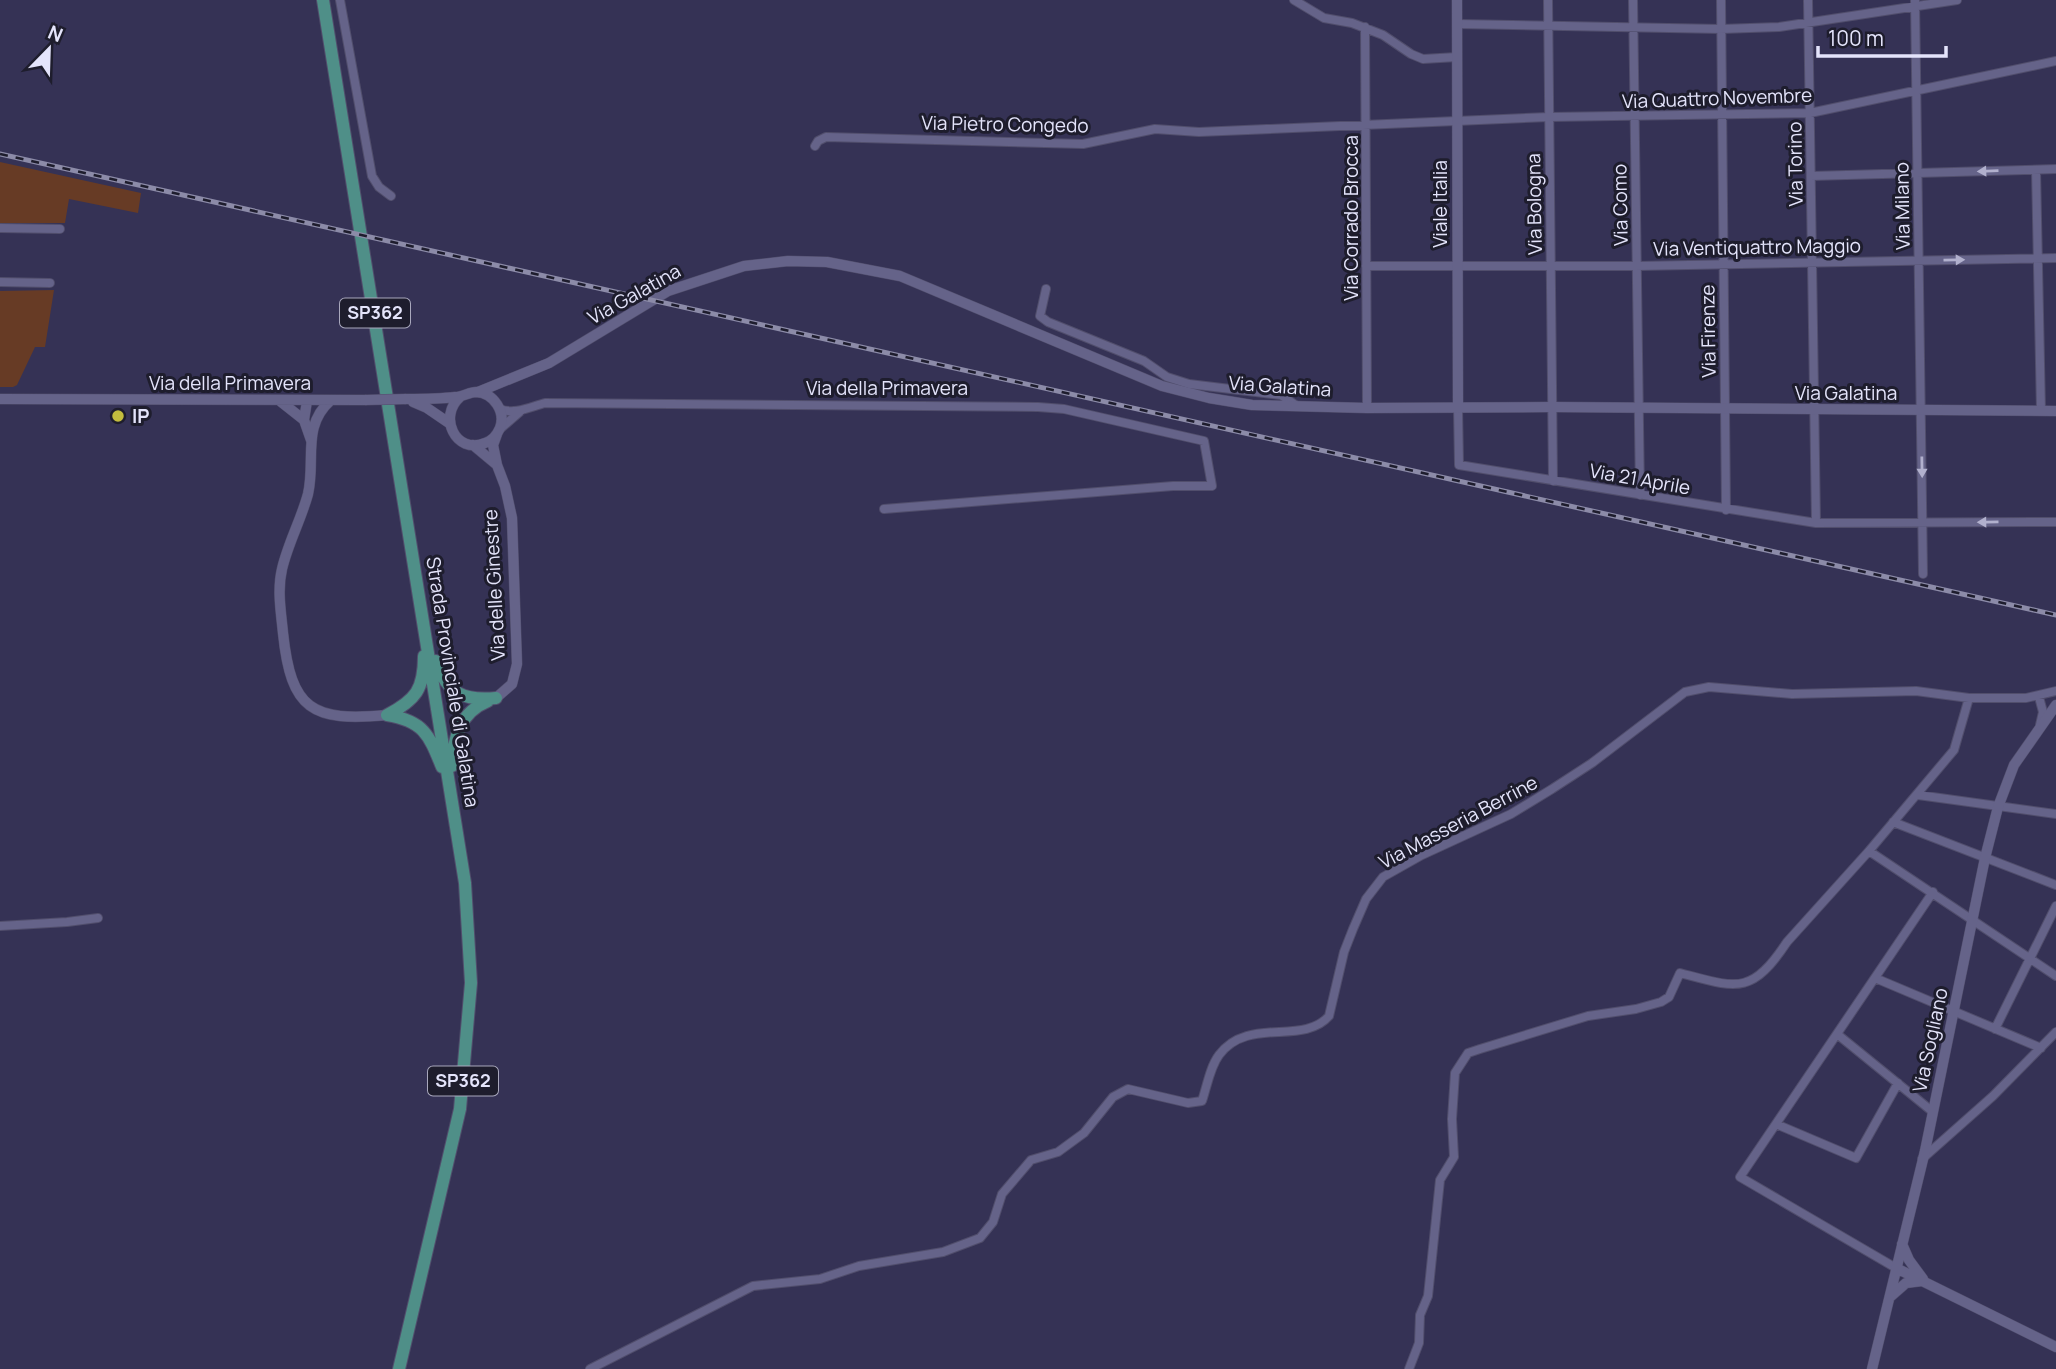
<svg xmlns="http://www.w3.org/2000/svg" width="2056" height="1369" viewBox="0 0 2056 1369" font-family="Manrope,sans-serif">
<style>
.green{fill:#673b25}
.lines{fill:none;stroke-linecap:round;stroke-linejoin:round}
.minor-casing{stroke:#514e6c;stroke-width:10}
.tertiary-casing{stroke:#514e6c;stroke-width:11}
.primary-casing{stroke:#514e6c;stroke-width:14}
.minor{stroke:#656389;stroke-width:8}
.tertiary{stroke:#656389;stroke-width:10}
.primary{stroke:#4f8f88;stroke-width:12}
.rail-casing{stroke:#8c8ba8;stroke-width:5}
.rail{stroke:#1e1d2d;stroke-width:2.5;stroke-dasharray:8;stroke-linecap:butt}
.tertiary-bridge-casing{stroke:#514e6c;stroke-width:11;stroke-linecap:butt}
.tertiary-bridge{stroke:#656389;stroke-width:10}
.oneway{fill:#b1b0cd}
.poi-dot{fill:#c3bd3e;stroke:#1e1d2d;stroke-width:2.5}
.labels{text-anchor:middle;stroke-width:6;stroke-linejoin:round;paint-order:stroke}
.shield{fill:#1e1d2d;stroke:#a9a8bd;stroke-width:2}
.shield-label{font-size:18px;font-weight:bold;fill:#e4e4fb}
.street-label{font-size:19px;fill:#e4e4fb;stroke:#1e1d2d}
.poi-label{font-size:19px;font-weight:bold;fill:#e4e4fb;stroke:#1e1d2d;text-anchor:start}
</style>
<rect width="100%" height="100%" fill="#353255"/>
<path class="green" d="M0 162 141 193 138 213 69 199 65 223H0Z
M54 290 45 347H35L17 385 13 387H0V291Z"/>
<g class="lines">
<defs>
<path id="minor" d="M340 0 372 176 379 187 391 196
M1294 0 1324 18 1352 23 1383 35 1411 54 1423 59 1457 57
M1548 0 1553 481
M1633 0 1640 495
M1721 0 1726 510
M1808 0 1816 523
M1915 0 1923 574
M1457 24 1721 29 1779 27 1957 0
M1365 27 1367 408
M815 146 818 141 826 137 1083 144 1155 129 1199 132 1549 117 1810 113 2056 61
M2036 170 2041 411
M1811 176 2056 169
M0 228 60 229
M1366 266H1637L2056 258
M0 282 50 283
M1046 289 1040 316 1048 322 1144 361 1167 377 1189 384 1281 395 1297 406
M1458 407 1459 465 1816 523 2056 522
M500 409C514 415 530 407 545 403L1038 407 1064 409 1204 441 1212 486H1173L884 509
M500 429 522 410
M2039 697 2043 712 2040 725
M1918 795 2056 814
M1893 822 2056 885
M1869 851 2056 976
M0 926 67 922 98 918
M1875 978 2041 1048
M1995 1029 2056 906
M1837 1034 1933 1112
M1776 1124 1856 1158 1898 1083
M1922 1159 1993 1096 2056 1032
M1896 1268 1740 1177 1933 892
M590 1369 753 1286 820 1279 859 1266 943 1252 980 1238 993 1222 1002 1194 1031 1160 1058 1152 1084 1133 1113 1097 1128 1089 1188 1103 1202 1101C1207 1086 1210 1067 1219 1055 1248 1016 1303 1046 1329 1016L1344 952 1353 929 1366 899 1383 877 1422 855 1511 814 1552 789 1592 763 1685 692 1709 687 1792 694 1916 691 1969 698H2026L2056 691
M1409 1369 1419 1343 1420 1315 1428 1296 1440 1180 1454 1157 1452 1119 1455 1073 1468 1053 1480 1049 1588 1016 1636 1009 1661 1002 1669 997 1680 973C1737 988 1751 996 1787 942L1869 851 1954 750 1969 698"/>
<path id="tertiary" d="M1457 0 1458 407
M478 392 549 363 668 291 744 266 788 261 827 262 900 276 1162 386 1209 398 1252 405 1367 408 1552 407 2056 411
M0 399 365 400
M406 399C422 399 439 399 455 397 463 397 469 392 476 392 494 393 506 412 500 428 497 435 492 441 485 443 455 455 438 416 460 397
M331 400C301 426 316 460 308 494 301 520 288 543 282 569 277 590 281 612 283 633 291 710 312 722 387 715
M280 401 304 420
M307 401 304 420 311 440
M413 402 427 408 449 423
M473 445 497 465
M496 698 512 684 517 664 512 518 505 486 497 465 493 445 497 434
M1902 1244 1909 1260 1923 1279
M1896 1268 2056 1347
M1890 1297 1906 1283 1922 1281
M1872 1369 1925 1151 1985 858 1998 807 2014 765 2056 705"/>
<path id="primary" d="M323 0 465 883 471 983 460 1109 399 1369
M436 661C447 694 464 701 496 698
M387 715C416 700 424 689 424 656
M387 715C424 721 429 735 442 767
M452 766C454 737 459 713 488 701"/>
</defs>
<use href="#minor" class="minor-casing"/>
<use href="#tertiary" class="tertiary-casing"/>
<use href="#primary" class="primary-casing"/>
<use href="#minor" class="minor"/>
<use href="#tertiary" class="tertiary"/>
<use href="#primary" class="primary"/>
<defs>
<path id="rail" d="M0 154 2056 615"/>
</defs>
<use href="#rail" class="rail-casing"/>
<use href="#rail" class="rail"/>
<defs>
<path id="tertiary-bridge" d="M365 400 406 399"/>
</defs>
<use href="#tertiary-bridge" class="tertiary-bridge-casing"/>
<use href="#tertiary-bridge" class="tertiary-bridge"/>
</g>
<defs><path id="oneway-solid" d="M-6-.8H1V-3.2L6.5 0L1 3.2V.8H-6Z" transform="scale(1.75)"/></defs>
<g class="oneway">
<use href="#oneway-solid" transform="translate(1988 171) rotate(178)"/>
<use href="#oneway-solid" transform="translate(1954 260) rotate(-1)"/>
<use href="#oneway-solid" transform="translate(1922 467) rotate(89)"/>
<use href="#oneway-solid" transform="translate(1988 522) rotate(179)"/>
</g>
<circle class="poi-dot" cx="118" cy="416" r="7"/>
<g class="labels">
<g class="shield">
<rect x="340" y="298.5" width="70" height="29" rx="5"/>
<rect x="428" y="1066.5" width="70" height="29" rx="5"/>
</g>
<g class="shield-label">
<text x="375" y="319">SP362</text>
<text x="463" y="1087">SP362</text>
</g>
<g class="street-label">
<text transform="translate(1717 98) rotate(-2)" y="7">Via Quattro Novembre</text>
<text transform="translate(1005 124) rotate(1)" y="7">Via Pietro Congedo</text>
<text transform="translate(1795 164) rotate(-91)" y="7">Via Torino</text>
<text transform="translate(1440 204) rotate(-90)" y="7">Viale Italia</text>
<text transform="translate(1534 204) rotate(-91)" y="7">Via Bologna</text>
<text transform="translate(1620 205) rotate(-91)" y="7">Via Como</text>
<text transform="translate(1902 206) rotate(-91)" y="7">Via Milano</text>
<text transform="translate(1351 218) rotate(-90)" y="7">Via Corrado Brocca</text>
<text transform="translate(1757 247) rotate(-1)" y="7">Via Ventiquattro Maggio</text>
<text transform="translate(634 294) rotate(-29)" y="7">Via Galatina</text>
<text transform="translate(1708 331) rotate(-91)" y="7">Via Firenze</text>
<text x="230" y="390">Via della Primavera</text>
<text transform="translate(1280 386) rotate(4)" y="7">Via Galatina</text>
<text x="887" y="395">Via della Primavera</text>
<text x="1846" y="400">Via Galatina</text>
<text transform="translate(1640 479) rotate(10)" y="7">Via 21 Aprile</text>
<text transform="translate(494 585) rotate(-93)" y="7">Via delle Ginestre</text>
<text transform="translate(453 682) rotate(81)" y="7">Strada Provinciale di Galatina</text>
<text transform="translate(1458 822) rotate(-28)" y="7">Via Masseria Berrine</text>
<text transform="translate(1930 1040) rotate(-78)" y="7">Via Sogliano</text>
</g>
<g class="poi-label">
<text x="132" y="423">IP</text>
</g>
</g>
<g transform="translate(49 49) rotate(23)" stroke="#1e1d2d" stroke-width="5" paint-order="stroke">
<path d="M0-5L12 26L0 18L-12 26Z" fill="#e4e4fb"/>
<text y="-10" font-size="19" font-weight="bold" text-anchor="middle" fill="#e4e4fb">N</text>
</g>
<path d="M1818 46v10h128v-10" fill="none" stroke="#e4e4fb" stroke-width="3.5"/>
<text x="1828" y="46" font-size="21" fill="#e4e4fb" stroke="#1e1d2d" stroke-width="5" paint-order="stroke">100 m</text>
</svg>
